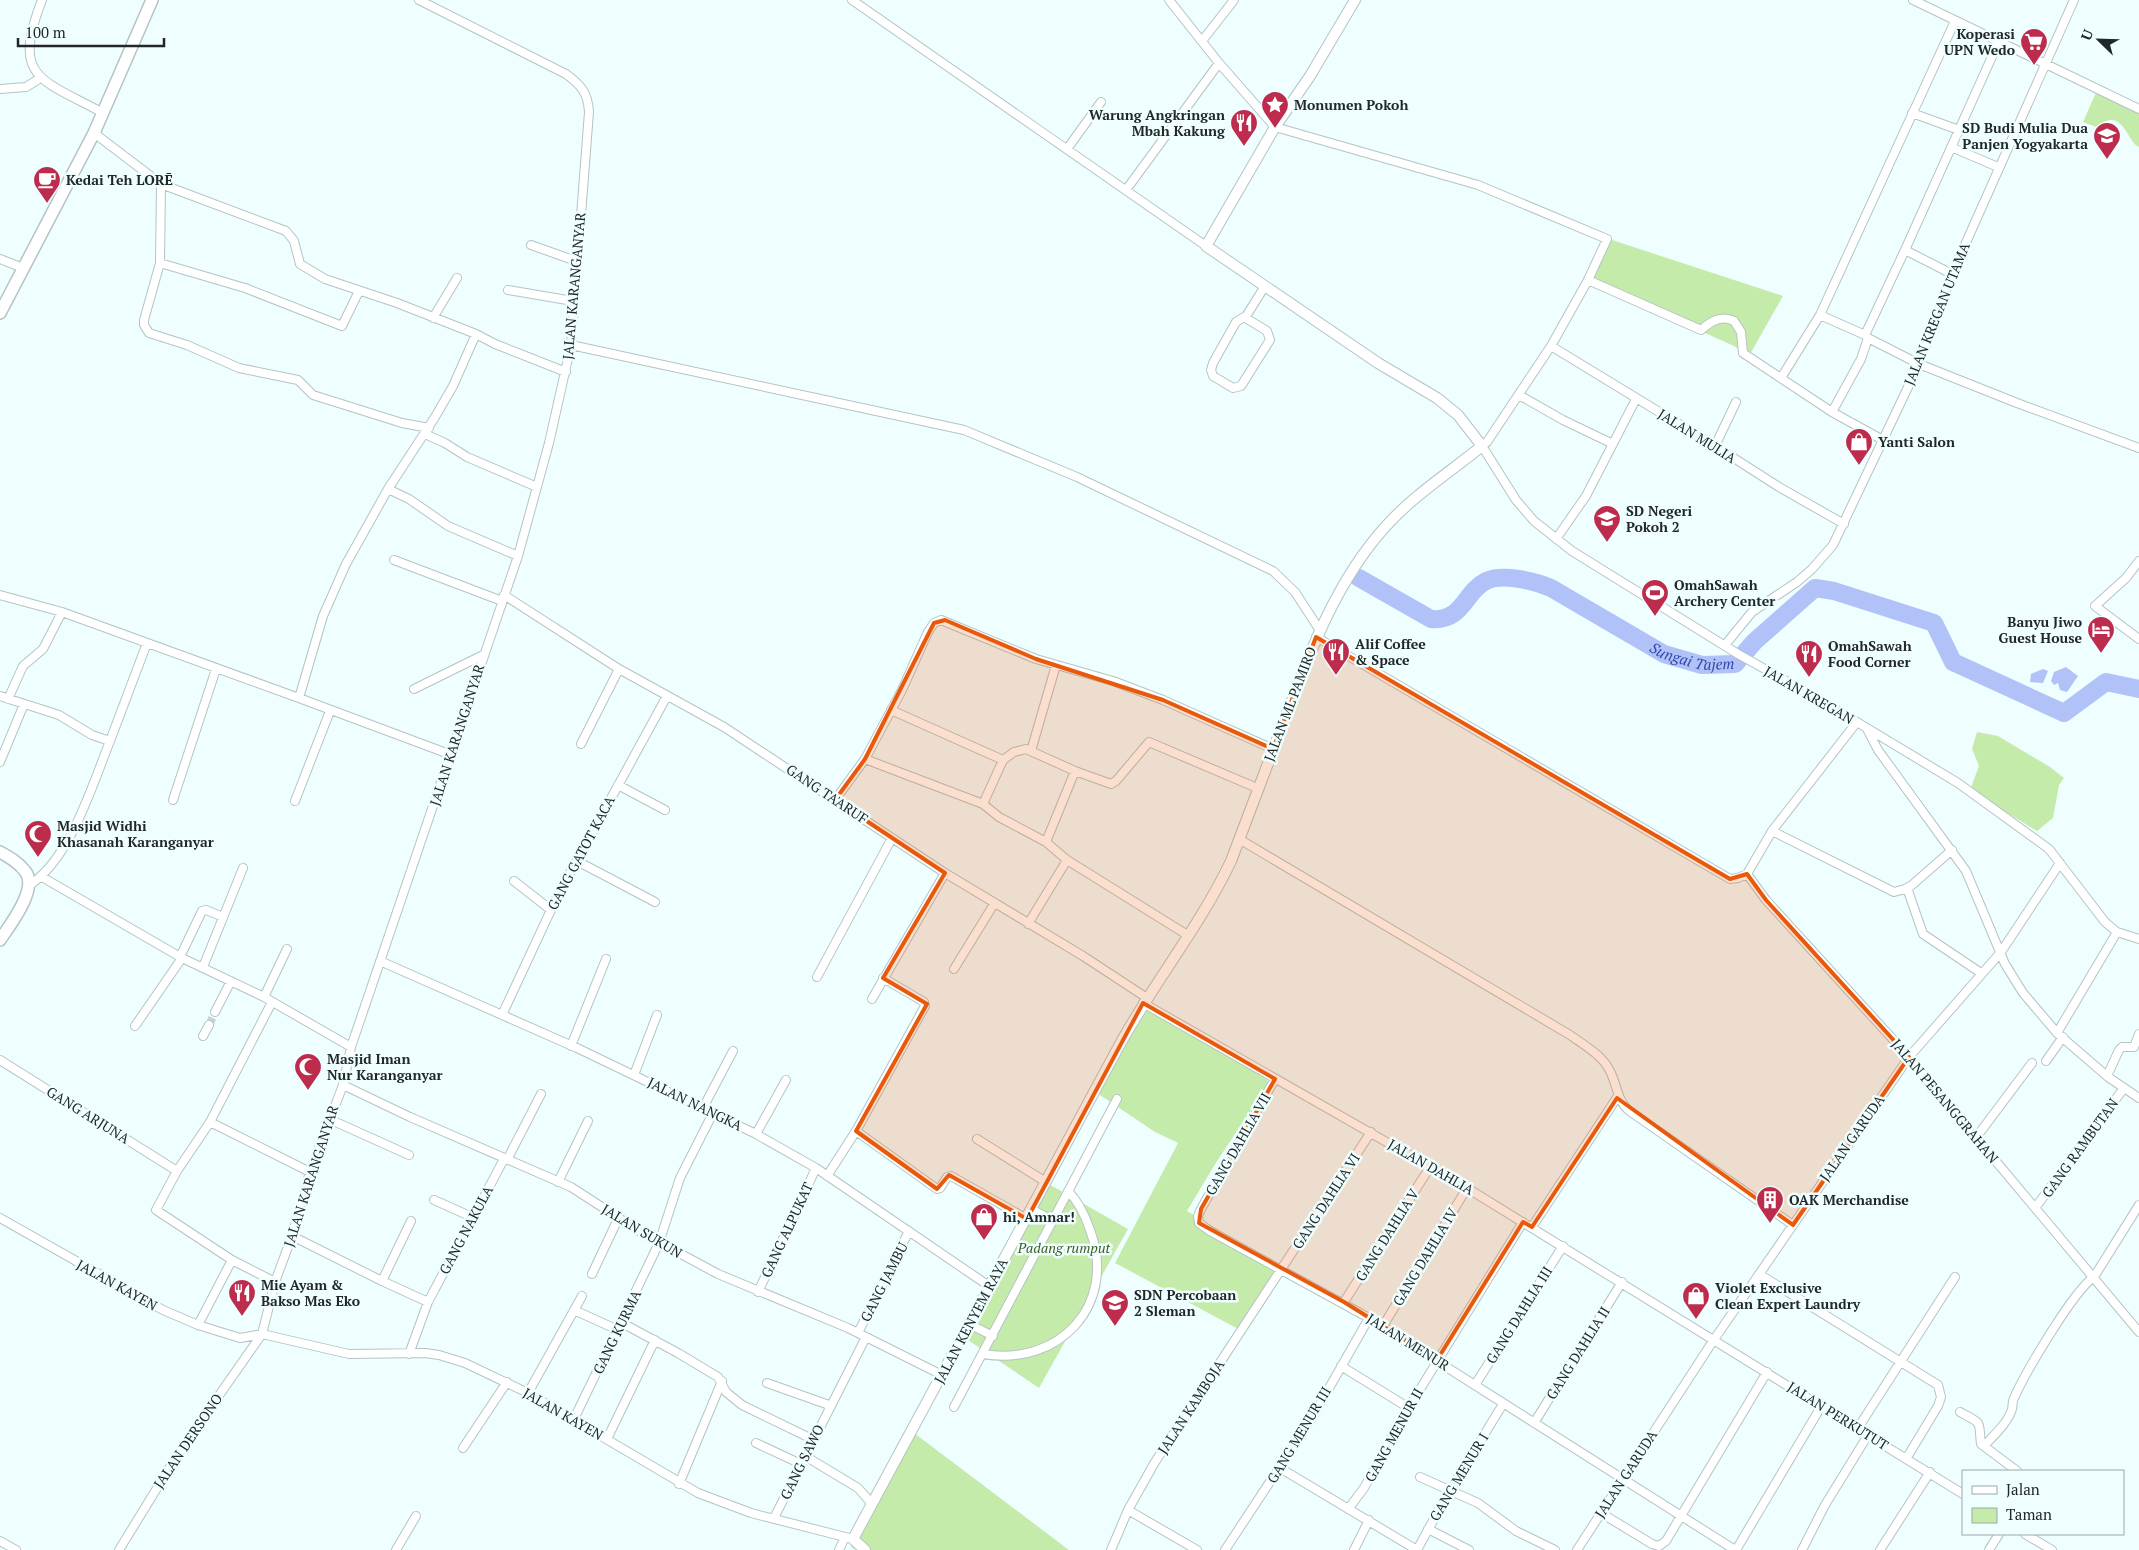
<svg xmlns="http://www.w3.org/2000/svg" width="2139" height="1550" viewBox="0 0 2139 1550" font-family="'PT Serif',serif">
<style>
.green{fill:#c5ebab}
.water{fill:#b1c2f8}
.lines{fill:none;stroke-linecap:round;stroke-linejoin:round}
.river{stroke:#b1c2f8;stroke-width:18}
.minor-tunnel{stroke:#c6d3d4;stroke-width:8;stroke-dasharray:8 4;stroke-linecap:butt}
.minor-casing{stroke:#b5c3c4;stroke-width:10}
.tertiary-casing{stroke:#b5c3c4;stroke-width:12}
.secondary-casing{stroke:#b5c3c4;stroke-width:14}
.minor{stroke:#fff;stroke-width:8}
.tertiary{stroke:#fff;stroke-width:10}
.secondary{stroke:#fff;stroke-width:11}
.marked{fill:#e8590c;fill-opacity:0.2;stroke:#e8590c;stroke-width:4;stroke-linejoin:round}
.labels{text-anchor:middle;stroke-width:5;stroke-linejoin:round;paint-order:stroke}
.poi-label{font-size:14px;font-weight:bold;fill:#222727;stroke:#effeff;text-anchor:start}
.street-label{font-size:14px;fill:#222727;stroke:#effeff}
.park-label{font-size:14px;font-style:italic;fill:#3c5d21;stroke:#effeff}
.water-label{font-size:15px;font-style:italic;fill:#3446aa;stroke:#effeff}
</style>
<rect width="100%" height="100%" fill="#effeff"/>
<path class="green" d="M2098 88 2139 109V147C2126 142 2124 105 2096 127L2083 122Z
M1609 239 1783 296 1749 356 1734 346 1590 281Z
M1977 732 1998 736 2050 767 2064 778 2059 785 2053 818 2037 831 1970 790 1979 766 1972 749Z
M1145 1001 1270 1082 1217 1161 1187 1211 1283 1268 1240 1330 1115 1263 1178 1143 1155 1132 1097 1093Z
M1047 1183 1128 1229 1039 1388 965 1338Z
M914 1433 1069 1550H856L851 1547Z"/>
<path class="water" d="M2066 667 2078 676 2067 692 2060 690 2058 683 2054 685 2051 681 2054 672Z
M2043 669 2048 671 2043 683 2030 682 2031 674Z"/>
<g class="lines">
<path class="river" id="s1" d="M1359 578 1431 619C1463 622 1464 592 1486 581 1502 573 1535 581 1551 588L1664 654 1702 665 1735 664 1754 642 1815 588 1834 591 1934 623 1953 662 2064 713 2106 682 2139 689"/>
<path class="minor-tunnel" d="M209 1025 215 1012"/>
<defs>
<path id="minor" d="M42 0C11 79 41 79 103 113
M852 0 1206 246
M1169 0 1219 63 1275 127 1478 185 1607 239 1588 280 1551 346 1487 442 1482 446 1516 500 1534 521 1572 551 1738 654 1822 701 1958 783 2049 849 2105 922 2117 932 2139 939
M1913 0 2139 109
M1202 41 1234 0
M0 89 26 87 39 79
M1912 113 1959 130
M94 133 161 184
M1951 147 1998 167
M1067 149 1101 102
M1126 190 1219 63
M531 245 576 261
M1905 250 1952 274
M0 259 23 268
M160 263 144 320V325L149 333 187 345 239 368 298 380 313 395 402 423 429 428
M1588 280 1701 330C1711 321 1721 315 1734 321L1741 332 1743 353 1832 412 1881 439
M508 290 573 301
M359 291 342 326 245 288 160 263 161 184 286 231 294 241 300 264 325 279 397 303 476 334
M1820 315 1865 335 1905 250 1999 41
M1244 317 1267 331 1270 340 1241 386 1233 388 1213 376 1211 370 1213 363 1236 322Z
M433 318 457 278
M1245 318 1265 286
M571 345 964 430 1077 477 1273 571 1295 592 1319 629
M1551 346 1715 446 1779 487 1844 524
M1781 378 1820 315 1955 21
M1519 395 1563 420 1613 444
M1832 412 1861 359 1868 338 1919 364 2017 403 2139 448
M425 434 445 443 467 457 537 487
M1715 446 1736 402
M388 489 409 499 448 526 518 556
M1556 539 1586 496 1636 399
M394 560 502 601
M2139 561 2126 578 2095 606 2139 639
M0 595 62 612 299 698 323 616 346 564 388 489 435 417 453 386 476 334 495 344 566 372
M504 595 619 669 724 727 945 873 1083 956 1147 998
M1316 637 1730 879 1738 878 1747 874 1772 831 1857 722
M1725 645 1752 612 1797 582 1812 569 1833 545 1919 364 1952 274 2074 0
M414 689 483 655
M0 696 59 715 92 735 110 741C92 786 70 860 28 886
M299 698 449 754
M8 699 23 666 43 649 62 612
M891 710 1003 760
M1867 729 1878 750 1966 871 2005 964 2023 993 2057 1033 2108 1077 2139 1098
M110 741 147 643
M581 744 619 669
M1031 751 1056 665
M865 759 902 690 928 632 934 623 941 620 1036 659 1113 681 1163 700 1273 749
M0 762 24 704
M618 785 665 810
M173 800 216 669
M835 800 865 759 983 804 999 817 1046 842 1067 860 1189 936
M295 801 330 711
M983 804 1003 760 1014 752 1026 749 1075 771 1111 784 1116 781 1149 742 1257 788
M1772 831 1894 892 1905 889 1912 885 1952 850
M1239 839 1570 1035C1584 1045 1602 1055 1610 1071 1617 1085 1617 1099 1628 1110L1793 1225
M1046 842 1075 771
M577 861 655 902
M1747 874 1766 900 1909 1057 1975 1139 1989 1153 2139 1332
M42 877 182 958 264 997 351 1047
M514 881 551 910
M1907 888 1923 934 1981 973
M1028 924 1067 860
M180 957 202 911 206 910 223 917
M380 961 577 1048 756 1134 816 1168 989 1286
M203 967 243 868
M954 969 994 904
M817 977 892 838
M264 997 287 949
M872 999 945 873
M1143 1003 1467 1188 1963 1494
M215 1012 231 981
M502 1015 557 897 667 696
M135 1026 182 958
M2057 1033 2117 932
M203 1036 209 1025
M571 1046 606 959
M0 1060 177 1171 210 1122 310 1172
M2046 1061 2063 1037
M634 1075 657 1015
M2107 1076 2119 1050 2122 1047H2134L2139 1034
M1275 1079 1201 1209 1198 1216 1199 1223 1210 1231 1369 1318 1735 1550
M343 1085 410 1117 571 1187 642 1233 718 1274 848 1328 942 1375
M703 1108 733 1051
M329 1119 409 1155
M210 1122 272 1002
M856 1131 937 1189 940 1188 947 1177 951 1176 1027 1219
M756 1134 786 1080
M977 1139 1046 1182
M1975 1139 2032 1063
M507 1160 541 1094
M177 1171 156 1210 232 1260 275 1282
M827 1176 856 1131 925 1006 924 1002 883 978
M558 1182 588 1121
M434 1200 472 1217
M2035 1208 2124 1088
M1031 1209 1052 1220
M0 1218 163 1310 198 1325 240 1338 262 1334 275 1282 292 1236 310 1172 343 1085 351 1047 518 556 549 443 571 345 589 112C588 93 581 85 566 74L419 0
M1532 1227 1618 1096
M292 1236 382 1281 428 1302
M592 1274 618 1219
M1759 1274 1938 1385 1941 1397 1938 1406 1906 1459
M382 1281 411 1221
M758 1292 816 1168
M1344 1302 1430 1167
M574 1310 618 1330
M622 1323 678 1353 718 1377 726 1392 742 1405 812 1439
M969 1324 993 1336
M198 1325 232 1260
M1383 1326 1467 1188
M858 1333 909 1231
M409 1354 428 1302 504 1159
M983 1354C1059 1367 1118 1305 1090 1230 1085 1215 1079 1202 1068 1191
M1341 1366 1409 1408
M767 1383 829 1405
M1475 1385 1563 1246
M528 1393 582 1296
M954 1407 1117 1099
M1960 1412C1984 1425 1978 1420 1981 1444L2017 1471
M574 1419 659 1243 680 1178 713 1113
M1534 1423 1622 1282
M1858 1428 1955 1277
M607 1439 655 1340
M756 1443 801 1464
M1984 1446C1993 1436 2008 1423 2012 1409 2013 1405 2012 1402 2014 1398 2025 1373 2074 1290 2094 1277L2139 1205
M463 1448 507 1382
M805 1456 858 1488 872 1504
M1280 1468 1417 1550 1446 1497 1503 1404
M1420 1477 1478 1503 1516 1531 1555 1550
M679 1484 722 1381
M1349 1508 1364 1488 1398 1425 1523 1222
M1128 1510 1197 1550
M1601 1513 1652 1544 1659 1546 1666 1541 1767 1372
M774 1518 866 1337
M1428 1529 1469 1550
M2025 1534 2052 1550
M0 1541 16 1550
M119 1550 178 1454 262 1334 349 1354 425 1353 439 1355 465 1363 528 1393 698 1493 751 1513 853 1539
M396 1550 416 1516
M839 1550 845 1537
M1111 1550 1128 1510 1155 1462 1371 1132
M1225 1550 1312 1418 1369 1318
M1354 1550 1369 1520
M1577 1550 1713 1341 1909 1057 2001 952 2060 863
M1736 1550 1822 1405
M1802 1550 1825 1505 1868 1435
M1880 1550 1930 1472
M1989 1550 1999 1534"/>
<path id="tertiary" d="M865 1550 853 1539 1120 1044C1155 981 1200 926 1231 861 1249 813 1268 764 1286 716 1311 649 1337 580 1386 526 1414 495 1450 472 1482 446L1458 415 1437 398 1378 363 1206 246 1275 127 1310 76 1355 0"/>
<path id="secondary" d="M0 313 94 133 152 0
M0 852C9 857 18 862 25 871 39 888 10 925 0 940"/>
</defs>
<use href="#minor" class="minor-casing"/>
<use href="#tertiary" class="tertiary-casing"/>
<use href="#secondary" class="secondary-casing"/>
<use href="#minor" class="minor"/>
<use href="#tertiary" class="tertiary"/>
<use href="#secondary" class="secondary"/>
</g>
<path class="marked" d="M945 620 1036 659 1163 700 1273 749 1316 637 1730 879 1747 874 1766 900 1909 1057 1793 1225 1617 1098 1532 1227 1523 1222 1437 1360 1344 1302 1199 1223 1201 1209 1275 1079 1143 1003 1027 1219 949 1175 937 1189 856 1131 927 1004 883 978 945 873 835 800 865 759 934 623Z"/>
<defs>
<symbol id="supermarket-pin" viewBox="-11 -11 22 30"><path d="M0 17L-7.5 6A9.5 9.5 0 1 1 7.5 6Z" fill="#bd2c4d" stroke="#effeff"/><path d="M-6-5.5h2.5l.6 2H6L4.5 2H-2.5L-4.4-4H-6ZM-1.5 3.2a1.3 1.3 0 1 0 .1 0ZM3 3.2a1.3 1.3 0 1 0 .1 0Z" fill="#fff"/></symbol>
<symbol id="sight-pin" viewBox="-11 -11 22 30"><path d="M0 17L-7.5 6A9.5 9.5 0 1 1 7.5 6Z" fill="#bd2c4d" stroke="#effeff"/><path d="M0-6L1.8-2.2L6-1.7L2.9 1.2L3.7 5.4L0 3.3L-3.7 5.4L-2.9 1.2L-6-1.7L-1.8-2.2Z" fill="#fff"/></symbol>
<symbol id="restaurant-pin" viewBox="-11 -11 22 30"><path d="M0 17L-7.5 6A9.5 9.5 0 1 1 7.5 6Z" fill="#bd2c4d" stroke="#effeff"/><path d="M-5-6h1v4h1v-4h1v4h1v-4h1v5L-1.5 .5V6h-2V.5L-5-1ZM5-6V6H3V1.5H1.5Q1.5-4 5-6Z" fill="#fff"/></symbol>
<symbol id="school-pin" viewBox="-11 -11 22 30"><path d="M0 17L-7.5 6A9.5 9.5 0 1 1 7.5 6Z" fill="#bd2c4d" stroke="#effeff"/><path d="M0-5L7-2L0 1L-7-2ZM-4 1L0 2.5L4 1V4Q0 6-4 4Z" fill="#fff"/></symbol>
<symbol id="cafe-pin" viewBox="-11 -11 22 30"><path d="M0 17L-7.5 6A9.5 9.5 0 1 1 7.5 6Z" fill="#bd2c4d" stroke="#effeff"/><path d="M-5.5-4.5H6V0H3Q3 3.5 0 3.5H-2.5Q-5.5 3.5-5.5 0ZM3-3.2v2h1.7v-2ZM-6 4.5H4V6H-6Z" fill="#fff"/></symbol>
<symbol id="shop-pin" viewBox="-11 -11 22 30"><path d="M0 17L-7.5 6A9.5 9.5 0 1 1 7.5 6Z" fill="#bd2c4d" stroke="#effeff"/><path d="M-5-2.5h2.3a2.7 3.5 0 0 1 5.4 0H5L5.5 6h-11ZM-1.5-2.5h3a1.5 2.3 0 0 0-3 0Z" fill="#fff"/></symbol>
<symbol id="stadium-pin" viewBox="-11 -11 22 30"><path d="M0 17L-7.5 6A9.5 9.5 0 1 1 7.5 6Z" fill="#bd2c4d" stroke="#effeff"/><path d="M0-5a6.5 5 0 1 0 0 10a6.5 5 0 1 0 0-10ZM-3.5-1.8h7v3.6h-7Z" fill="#fff"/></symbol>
<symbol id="hotel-pin" viewBox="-11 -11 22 30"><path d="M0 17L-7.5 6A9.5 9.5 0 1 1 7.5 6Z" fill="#bd2c4d" stroke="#effeff"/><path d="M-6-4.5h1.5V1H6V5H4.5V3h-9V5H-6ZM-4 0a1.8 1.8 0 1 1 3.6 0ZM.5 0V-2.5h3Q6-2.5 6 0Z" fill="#fff"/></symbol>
<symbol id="mosque-pin" viewBox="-11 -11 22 30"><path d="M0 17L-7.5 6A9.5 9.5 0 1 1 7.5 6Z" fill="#bd2c4d" stroke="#effeff"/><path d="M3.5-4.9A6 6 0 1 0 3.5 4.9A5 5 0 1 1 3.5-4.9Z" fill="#fff"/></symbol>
<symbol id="building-pin" viewBox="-11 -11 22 30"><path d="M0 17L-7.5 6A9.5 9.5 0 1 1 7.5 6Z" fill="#bd2c4d" stroke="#effeff"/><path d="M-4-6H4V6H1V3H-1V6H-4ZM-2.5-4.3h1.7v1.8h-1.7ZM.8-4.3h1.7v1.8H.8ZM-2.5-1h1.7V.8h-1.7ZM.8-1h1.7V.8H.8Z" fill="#fff"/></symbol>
</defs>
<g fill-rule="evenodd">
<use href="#supermarket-pin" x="2018" y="26" width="32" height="43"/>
<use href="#sight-pin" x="1259" y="89" width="32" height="43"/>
<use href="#restaurant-pin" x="1228" y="107" width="32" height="43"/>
<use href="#school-pin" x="2091" y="120" width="32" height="43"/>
<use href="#cafe-pin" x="31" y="164" width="32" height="43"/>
<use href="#shop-pin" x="1843" y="426" width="32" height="43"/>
<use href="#school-pin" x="1591" y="503" width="32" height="43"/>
<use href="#stadium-pin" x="1639" y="577" width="32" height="43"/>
<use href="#hotel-pin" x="2085" y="614" width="32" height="43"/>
<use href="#restaurant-pin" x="1320" y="636" width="32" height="43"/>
<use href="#restaurant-pin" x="1793" y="638" width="32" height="43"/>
<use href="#mosque-pin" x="22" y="818" width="32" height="43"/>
<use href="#mosque-pin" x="292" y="1051" width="32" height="43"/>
<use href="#building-pin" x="1754" y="1184" width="32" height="43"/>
<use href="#shop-pin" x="968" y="1201" width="32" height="43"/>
<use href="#restaurant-pin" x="226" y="1277" width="32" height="43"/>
<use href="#shop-pin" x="1680" y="1280" width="32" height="43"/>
<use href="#school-pin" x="1099" y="1287" width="32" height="43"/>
</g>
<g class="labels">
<g class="poi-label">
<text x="2015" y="39" text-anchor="end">Koperasi<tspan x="2015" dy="16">UPN Wedo</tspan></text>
<text x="1294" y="110">Monumen Pokoh</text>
<text x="1225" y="120" text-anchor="end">Warung Angkringan<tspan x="1225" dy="16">Mbah Kakung</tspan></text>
<text x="2088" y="133" text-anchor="end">SD Budi Mulia Dua<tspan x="2088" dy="16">Panjen Yogyakarta</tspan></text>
<text x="66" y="185">Kedai Teh LORĒ</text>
<text x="1878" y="447">Yanti Salon</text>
<text x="1626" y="516">SD Negeri<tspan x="1626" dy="16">Pokoh 2</tspan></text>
<text x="1674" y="590">OmahSawah<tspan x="1674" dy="16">Archery Center</tspan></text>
<text x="2082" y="627" text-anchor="end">Banyu Jiwo<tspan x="2082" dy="16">Guest House</tspan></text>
<text x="1355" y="649">Alif Coffee<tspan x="1355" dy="16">&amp; Space</tspan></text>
<text x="1828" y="651">OmahSawah<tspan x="1828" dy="16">Food Corner</tspan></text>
<text x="57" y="831">Masjid Widhi<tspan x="57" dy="16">Khasanah Karanganyar</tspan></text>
<text x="327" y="1064">Masjid Iman<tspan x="327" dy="16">Nur Karanganyar</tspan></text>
<text x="1789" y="1205">OAK Merchandise</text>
<text x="1003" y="1222">hi, Amnar!</text>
<text x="261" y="1290">Mie Ayam &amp;<tspan x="261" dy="16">Bakso Mas Eko</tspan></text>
<text x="1715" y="1293">Violet Exclusive<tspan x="1715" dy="16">Clean Expert Laundry</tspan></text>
<text x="1134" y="1300">SDN Percobaan<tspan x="1134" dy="16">2 Sleman</tspan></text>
</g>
<g class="street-label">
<text transform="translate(574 286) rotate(-85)" y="5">JALAN KARANGANYAR</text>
<text transform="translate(1937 314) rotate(-68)" y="5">JALAN KREGAN UTAMA</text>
<text transform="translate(1697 436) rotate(32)" y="5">JALAN MULIA</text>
<text transform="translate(1809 695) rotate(30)" y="5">JALAN KREGAN</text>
<text transform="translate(1290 704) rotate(-69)" y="5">JALAN ML PAMIRO</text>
<text transform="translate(457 735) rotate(-72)" y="5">JALAN KARANGANYAR</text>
<text transform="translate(827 794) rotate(34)" y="5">GANG TA'ARUF</text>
<text transform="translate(581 853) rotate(-62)" y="5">GANG GATOT KACA</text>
<text transform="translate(1945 1101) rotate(50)" y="5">JALAN PESANGGRAHAN</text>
<text transform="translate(695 1104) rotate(26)" y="5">JALAN NANGKA</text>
<text transform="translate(88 1115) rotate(32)" y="5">GANG ARJUNA</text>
<text transform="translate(1852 1138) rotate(-55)" y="5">JALAN GARUDA</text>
<text transform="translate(1238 1144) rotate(-60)" y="5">GANG DAHLIA VII</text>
<text transform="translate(2080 1148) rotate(-54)" y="5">GANG RAMBUTAN</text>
<text transform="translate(1431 1167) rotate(30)" y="5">JALAN DAHLIA</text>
<text transform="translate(311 1176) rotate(-72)" y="5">JALAN KARANGANYAR</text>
<text transform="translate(1326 1201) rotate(-57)" y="5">GANG DAHLIA VI</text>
<text transform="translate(466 1230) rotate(-62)" y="5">GANG NAKULA</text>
<text transform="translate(787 1230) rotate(-65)" y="5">GANG ALPUKAT</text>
<text transform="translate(642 1231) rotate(31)" y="5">JALAN SUKUN</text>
<text transform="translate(1387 1235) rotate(-58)" y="5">GANG DAHLIA V</text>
<text transform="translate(1425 1257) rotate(-59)" y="5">GANG DAHLIA IV</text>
<text transform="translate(884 1282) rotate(-63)" y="5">GANG JAMBU</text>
<text transform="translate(117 1285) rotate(29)" y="5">JALAN KAYEN</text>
<text transform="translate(1519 1315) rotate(-58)" y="5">GANG DAHLIA III</text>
<text transform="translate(971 1321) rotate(-62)" y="5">JALAN KENYEM RAYA</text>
<text transform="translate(617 1332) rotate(-64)" y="5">GANG KURMA</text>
<text transform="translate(1408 1342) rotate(32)" y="5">JALAN MENUR</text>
<text transform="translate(1578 1353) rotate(-58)" y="5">GANG DAHLIA II</text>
<text transform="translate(1191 1407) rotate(-57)" y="5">JALAN KAMBOJA</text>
<text transform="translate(563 1414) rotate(30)" y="5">JALAN KAYEN</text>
<text transform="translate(1838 1416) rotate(32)" y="5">JALAN PERKUTUT</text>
<text transform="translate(1299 1435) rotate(-59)" y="5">GANG MENUR III</text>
<text transform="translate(1394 1435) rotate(-61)" y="5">GANG MENUR II</text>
<text transform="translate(188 1441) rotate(-56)" y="5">JALAN DERSONO</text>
<text transform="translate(802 1462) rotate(-64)" y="5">GANG SAWO</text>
<text transform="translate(1626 1474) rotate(-57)" y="5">JALAN GARUDA</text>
<text transform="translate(1459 1477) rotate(-59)" y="5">GANG MENUR I</text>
</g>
<g class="park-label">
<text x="1064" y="1253">Padang rumput</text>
</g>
<g class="water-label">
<text dy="5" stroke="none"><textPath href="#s1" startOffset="379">Sungai Tajem</textPath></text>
</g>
</g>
<rect x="1962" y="1470" width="162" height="65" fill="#effeff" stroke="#9da8a9"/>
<rect x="1972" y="1486" width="25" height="8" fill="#ffffff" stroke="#9da8a9"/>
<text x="2006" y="1495" font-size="15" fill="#222727">Jalan</text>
<rect x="1972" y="1508" width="25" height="15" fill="#c5ebab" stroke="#9da8a9"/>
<text x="2006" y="1520" font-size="15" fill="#222727">Taman</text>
<g transform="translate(2099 40) rotate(293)" stroke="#effeff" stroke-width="4" paint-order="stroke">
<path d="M0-4L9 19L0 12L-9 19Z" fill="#222727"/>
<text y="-8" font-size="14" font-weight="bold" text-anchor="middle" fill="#222727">U</text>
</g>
<path d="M18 38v8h146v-8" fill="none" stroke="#222727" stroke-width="2.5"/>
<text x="25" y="38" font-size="15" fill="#222727" stroke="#effeff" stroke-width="4" paint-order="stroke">100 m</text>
</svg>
